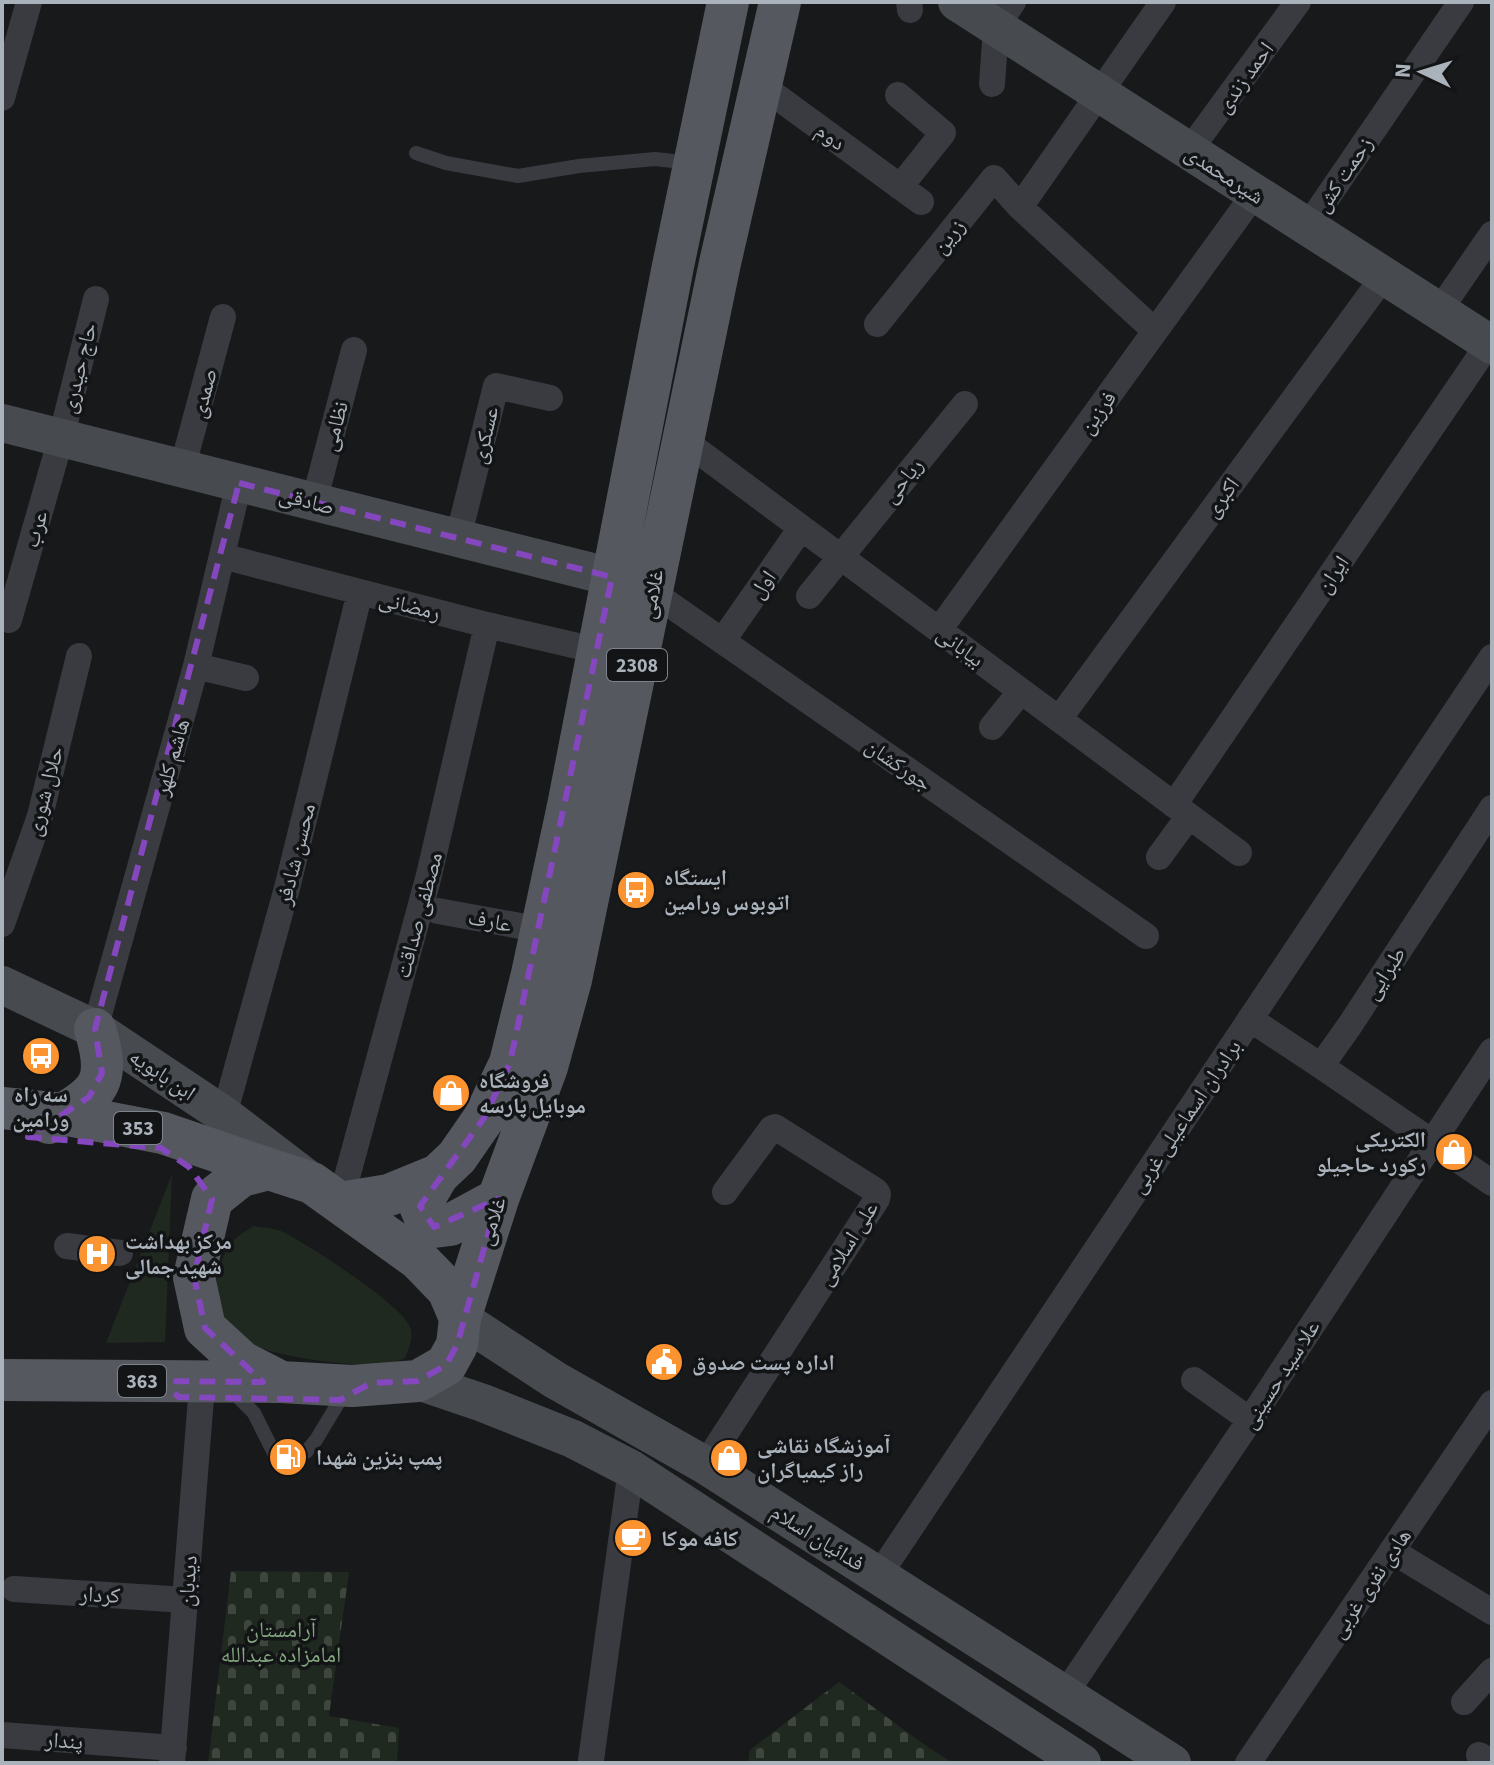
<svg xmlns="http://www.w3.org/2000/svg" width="1494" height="1765" viewBox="0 0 1494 1765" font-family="'Source Sans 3','Noto Naskh Arabic',sans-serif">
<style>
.grass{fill:#202920}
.cemetery{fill:url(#cemetery-stones)}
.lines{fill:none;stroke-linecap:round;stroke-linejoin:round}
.lane{stroke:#393b40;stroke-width:14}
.street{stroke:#393b40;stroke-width:26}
.secondary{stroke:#474b50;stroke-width:38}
.primary{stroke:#55595f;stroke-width:42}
.marked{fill:none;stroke:#8447be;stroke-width:6;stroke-dasharray:16 10;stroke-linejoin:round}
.labels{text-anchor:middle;stroke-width:7;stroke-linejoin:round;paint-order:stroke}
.shield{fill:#131416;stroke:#7d838a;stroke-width:2}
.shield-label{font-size:20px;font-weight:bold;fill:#aab2bb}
.street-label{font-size:22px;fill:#aab2bb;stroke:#131416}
.poi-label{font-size:22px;font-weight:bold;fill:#aab2bb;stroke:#131416;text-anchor:start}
.park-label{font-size:22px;fill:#84a780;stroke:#131416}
</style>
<defs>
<pattern id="cemetery-stones" width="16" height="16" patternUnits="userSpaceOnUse" patternTransform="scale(2)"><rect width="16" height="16" fill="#202920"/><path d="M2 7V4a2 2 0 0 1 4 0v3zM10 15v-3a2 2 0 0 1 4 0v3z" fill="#3e463e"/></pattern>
</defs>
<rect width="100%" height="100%" fill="#18191b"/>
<path class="grass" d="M172 1174 165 1342 106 1343Z
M254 1226C264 1228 276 1228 285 1233 310 1246 401 1304 410 1327 414 1338 409 1348 405 1358 399 1360 393 1363 387 1364 360 1368 270 1357 248 1342 225 1326 210 1301 218 1273 226 1247 230 1240 254 1226Z"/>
<path class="cemetery" d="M231 1571 349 1572 329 1716 399 1728 397 1763H208Z
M839 1682 929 1748 953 1763H748L750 1750Z"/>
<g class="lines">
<path class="lane" d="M416 153 446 163 518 176 579 166 655 159 691 163
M241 1400 254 1413 273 1451 306 1452 316 1440 340 1400"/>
<path class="street" d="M909 2 910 10
M992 84 996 27 1013 2
M761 85 921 202
M898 95 943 133 900 187
M2 98 29 2
M1189 151 1298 2
M1020 207 1163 2
M1307 227 1461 2
M1439 311 1492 234
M877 324 994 178 1020 207 1155 331
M682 439 1239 853
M182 469 223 317
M314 502 354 350
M458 538 496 386 550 398
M222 556 487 625 599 651
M652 592 1146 936
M809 596 965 404
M9 620 61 438 96 299
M939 630 1255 193
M723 640 801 528
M196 666 246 678
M1059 719 1384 276
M992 727 1021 691
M1174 805 1489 343
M1159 857 1189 816
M438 911 542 930
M2 924 40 816 79 656
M1250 1019 1321 1066 1492 1183
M95 1029 196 666 239 483
M1321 1066 1350 1025 1492 808
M224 1115 287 888 360 592
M340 1203 429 875 487 625
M67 1246 120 1253
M1194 1380 1250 1420
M705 1465 877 1199 878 1194 876 1191 775 1127 772 1128 725 1192
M1392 1551 1492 1612
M879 1575 1492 657
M14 1589 186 1600
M1065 1694 1250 1420 1492 1051
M1464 1702 1492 1671
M2 1735 174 1748
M1479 1755 1492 1762
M591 1760 631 1469
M172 1763 201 1398
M1248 1763 1492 1403"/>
<path class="secondary" d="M957 2 1492 345
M2 423 612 577
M2 985 95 1029 224 1115 304 1176
M460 1318 555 1380 705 1465 1172 1763
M418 1381 483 1403 573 1439 631 1469 1082 1763"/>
<path class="primary" d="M2 1108 63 1114 163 1133 269 1169
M49 1123C96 1093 113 1088 95 1029
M438 1175 420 1206 425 1218 434 1227 450 1225 498 1199
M340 1203 389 1195 438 1175 457 1157 484 1118 510 1063 532 974 568 806 673 266 728 2
M460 1318 448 1290 418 1259 312 1183 269 1169 241 1176 212 1199 194 1277 205 1328 242 1362 281 1382 352 1386 418 1381 446 1365 457 1345 460 1318 498 1199 547 1067 571 980 720 263 780 2
M2 1380 277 1382"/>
</g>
<path class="marked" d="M239 483 612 577 510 1063 484 1118 420 1206 434 1227 498 1199 457 1345 446 1365 418 1381 371 1383 340 1400 179 1397 158 1381 263 1382 205 1328 194 1277 212 1199 189 1167 161 1148 28 1137 89 1097 102 1073 95 1029Z"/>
<defs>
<symbol id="bus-disc" viewBox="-11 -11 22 22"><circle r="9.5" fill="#fb9430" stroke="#131416"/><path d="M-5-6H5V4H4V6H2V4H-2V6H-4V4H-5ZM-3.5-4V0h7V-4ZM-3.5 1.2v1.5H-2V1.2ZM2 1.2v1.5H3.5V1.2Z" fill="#fff"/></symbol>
<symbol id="shop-disc" viewBox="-11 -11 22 22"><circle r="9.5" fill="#fb9430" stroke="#131416"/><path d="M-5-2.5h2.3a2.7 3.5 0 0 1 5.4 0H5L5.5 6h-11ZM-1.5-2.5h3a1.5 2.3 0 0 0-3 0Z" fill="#fff"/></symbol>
<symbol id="hospital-disc" viewBox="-11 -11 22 22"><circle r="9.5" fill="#fb9430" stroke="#131416"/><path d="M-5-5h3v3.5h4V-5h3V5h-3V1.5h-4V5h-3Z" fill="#fff"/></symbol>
<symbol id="civic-disc" viewBox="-11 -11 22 22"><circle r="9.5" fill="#fb9430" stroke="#131416"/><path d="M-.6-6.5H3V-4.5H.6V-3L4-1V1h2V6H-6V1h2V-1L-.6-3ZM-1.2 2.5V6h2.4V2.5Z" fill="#fff"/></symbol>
<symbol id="fuel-disc" viewBox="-11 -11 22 22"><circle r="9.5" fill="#fb9430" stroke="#131416"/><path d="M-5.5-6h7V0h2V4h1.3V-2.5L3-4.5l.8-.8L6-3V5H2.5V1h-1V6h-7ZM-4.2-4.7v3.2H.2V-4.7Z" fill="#fff"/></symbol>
<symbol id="cafe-disc" viewBox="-11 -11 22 22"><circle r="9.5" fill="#fb9430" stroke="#131416"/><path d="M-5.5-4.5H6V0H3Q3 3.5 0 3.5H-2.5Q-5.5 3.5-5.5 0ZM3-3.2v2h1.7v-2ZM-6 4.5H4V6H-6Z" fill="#fff"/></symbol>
</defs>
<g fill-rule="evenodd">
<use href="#bus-disc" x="614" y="868" width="44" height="44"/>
<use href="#bus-disc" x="19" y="1034" width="44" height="44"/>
<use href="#shop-disc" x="429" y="1071" width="44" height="44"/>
<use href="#shop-disc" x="1432" y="1130" width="44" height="44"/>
<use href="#hospital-disc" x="75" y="1232" width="44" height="44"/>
<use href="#civic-disc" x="642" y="1340" width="44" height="44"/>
<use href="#fuel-disc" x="266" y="1435" width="44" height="44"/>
<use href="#shop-disc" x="707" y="1436" width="44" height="44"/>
<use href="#cafe-disc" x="611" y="1516" width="44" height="44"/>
</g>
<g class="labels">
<g class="shield">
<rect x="607" y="649" width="60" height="32" rx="6"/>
<rect x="114" y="1112" width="48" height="32" rx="6"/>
<rect x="118" y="1365" width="48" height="32" rx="6"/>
</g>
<g class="shield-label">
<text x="637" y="672">2308</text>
<text x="138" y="1135">353</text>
<text x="142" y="1388">363</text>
</g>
<g class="street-label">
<text transform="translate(1244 77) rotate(-54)" y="8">احمد زندی</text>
<text transform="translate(831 136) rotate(36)" y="8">دوم</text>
<text transform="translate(1225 174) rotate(33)" y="8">شیرمحمدی</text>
<text transform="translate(1343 174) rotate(-56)" y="8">زحمت کش</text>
<text transform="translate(948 236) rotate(-51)" y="8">زرین</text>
<text transform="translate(78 368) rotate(-76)" y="8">حاج حیدری</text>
<text transform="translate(203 393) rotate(-75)" y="8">صمدی</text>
<text transform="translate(1097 412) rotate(-54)" y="8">فرزین</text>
<text transform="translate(334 426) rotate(-75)" y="8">نظامی</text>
<text transform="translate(484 435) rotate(-76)" y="8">عسکری</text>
<text transform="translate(902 480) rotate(-51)" y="8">ریاحی</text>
<text transform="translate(1221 497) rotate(-54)" y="8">اکبری</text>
<text transform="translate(307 500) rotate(14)" y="8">صادقی</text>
<text transform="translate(35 529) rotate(-74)" y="8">عرب</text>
<text transform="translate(1332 574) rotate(-56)" y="8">ایران</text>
<text transform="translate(762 584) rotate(-55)" y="8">اول</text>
<text transform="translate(651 594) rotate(-79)" y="8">غلامی</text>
<text transform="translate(410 605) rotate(14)" y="8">رمضانی</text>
<text transform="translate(961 646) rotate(37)" y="8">بیابانی</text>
<text transform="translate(171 757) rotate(-74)" y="8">هاشم کلهر</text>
<text transform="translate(899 764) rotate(35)" y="8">جورکشان</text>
<text transform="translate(44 791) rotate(-75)" y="8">حلال شوری</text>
<text transform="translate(295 854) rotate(-76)" y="8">محسن شادفر</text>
<text transform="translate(418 915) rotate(-75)" y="8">مصطفی صداقت</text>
<text transform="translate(490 920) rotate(11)" y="8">عارف</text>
<text transform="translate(1384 973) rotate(-57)" y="8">طبرایی</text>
<text transform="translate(163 1074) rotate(34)" y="8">ابن بابویه</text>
<text transform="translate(1185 1116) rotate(-56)" y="8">برادران اسماعیلی غربی</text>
<text transform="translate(491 1221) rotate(-72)" y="8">غلامی</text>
<text transform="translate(847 1243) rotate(-58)" y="8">علی اسلامی</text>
<text transform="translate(1280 1374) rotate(-57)" y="8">علا سید حسینی</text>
<text transform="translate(818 1537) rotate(32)" y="8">فدائیان اسلام</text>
<text transform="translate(187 1581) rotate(-86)" y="8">دیدبان</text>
<text transform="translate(1370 1583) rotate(-56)" y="8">هادی نفری غربی</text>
<text transform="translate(100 1594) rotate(3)" y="8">کردار</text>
<text transform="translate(64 1740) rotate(4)" y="8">پندار</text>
</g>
<g class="poi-label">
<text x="664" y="885">ایستگاه<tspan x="664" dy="25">اتوبوس ورامین</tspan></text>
<text x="479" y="1088">فروشگاه<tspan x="479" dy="25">موبایل پارسه</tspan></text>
<text x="41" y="1102" text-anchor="middle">سه راه<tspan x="41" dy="25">ورامین</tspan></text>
<text x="1426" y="1147" text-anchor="end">الکتریکی<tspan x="1426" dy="25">رکورد حاجیلو</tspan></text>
<text x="125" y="1249">مرکز بهداشت<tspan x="125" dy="25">شهید جمالی</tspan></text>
<text x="692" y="1370">اداره پست صدوق</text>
<text x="757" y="1453">آموزشگاه نقاشی<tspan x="757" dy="25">راز کیمیاگران</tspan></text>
<text x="316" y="1465">پمپ بنزین شهدا</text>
<text x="661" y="1546">کافه موکا</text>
</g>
<g class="park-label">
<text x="281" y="1637">آرامستان<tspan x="281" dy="25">امامزاده عبدالله</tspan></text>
</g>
</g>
<rect width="1494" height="1765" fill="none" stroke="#aab2bb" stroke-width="8"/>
<g transform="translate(1422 72) rotate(274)" stroke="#131416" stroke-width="6" paint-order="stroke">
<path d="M0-6L14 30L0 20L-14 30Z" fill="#aab2bb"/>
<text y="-12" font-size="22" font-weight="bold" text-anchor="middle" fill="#aab2bb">N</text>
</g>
</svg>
